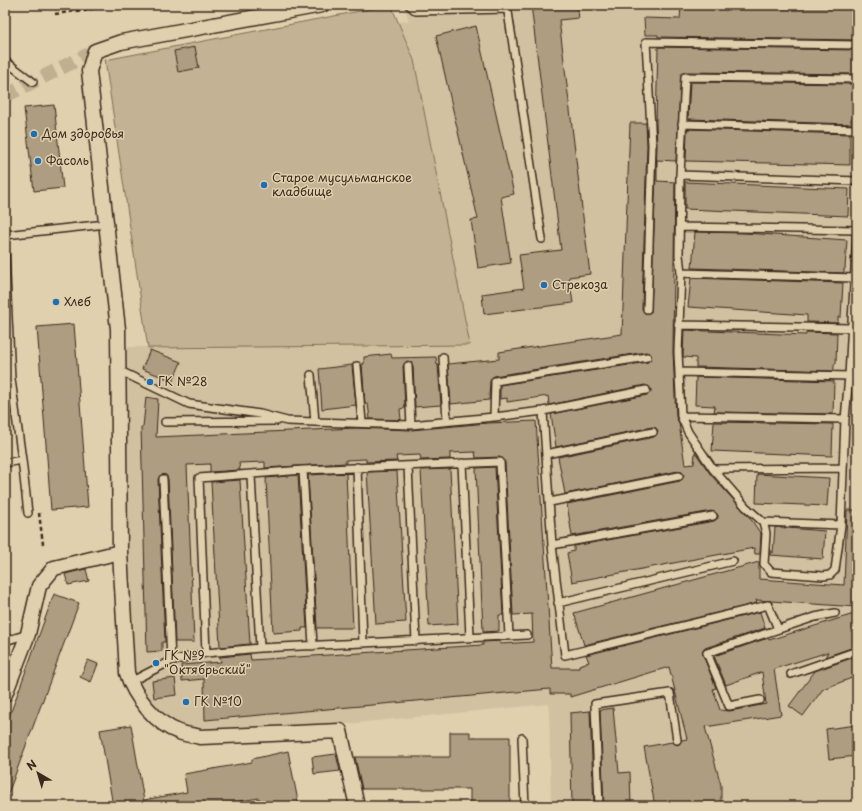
<svg xmlns="http://www.w3.org/2000/svg" width="862" height="811" viewBox="0 0 862 811" font-family="'Playpen Sans',sans-serif">
<style>
.built{fill:#d2c1a0}
.green{fill:#c3b293;stroke:#7f6e58}
.building{fill:#ae9d80;stroke:#3b2a1e}
.lines{fill:none;stroke-linecap:round;stroke-linejoin:round}
.minor-tunnel{stroke:#c0af90;stroke-width:14;stroke-dasharray:14 7;stroke-linecap:butt}
.service-casing{stroke:#3b2a1e;stroke-width:10}
.minor-casing{stroke:#3b2a1e;stroke-width:17}
.path{stroke:#3b2a1e;stroke-width:2.5;stroke-dasharray:4 3;stroke-linecap:butt}
.service{stroke:#e1d0ad;stroke-width:7}
.minor{stroke:#e1d0ad;stroke-width:14}
.poi-dot{fill:#1f6fb2;stroke:#e1d0ad;stroke-width:1.5}
.labels{text-anchor:middle;stroke-width:3;stroke-linejoin:round;paint-order:stroke}
.poi-label{font-size:12px;fill:#3b2a1e;stroke:#e1d0ad;text-anchor:start}
</style>
<rect width="100%" height="100%" fill="#e1d0ad"/>
<filter id="ink" filterUnits="userSpaceOnUse"><feTurbulence type="fractalNoise" baseFrequency=".025" numOctaves="2"/><feDisplacementMap in="SourceGraphic" scale="8" xChannelSelector="R" yChannelSelector="G"/><feConvolveMatrix kernelMatrix="1 2 1 2 8 2 1 2 1" color-interpolation-filters="sRGB"/></filter>
<g filter="url(#ink)">
<path class="built" d="M410 5H857V806H551L549 704 316 727 207 731 174 725 145 705 130 671 125 347 469 345 414 60 398 22 409 21 405 9Z"/>
<path class="green" d="M391 5 414 60 470 345 148 348 105 60Z"/>
<path class="building" d="M531 5H577L579 18 559 20 590 274 569 277 573 303 484 314 482 294 524 288 519 255 561 250Z
M681 5H857V40L658 37V35H645L644 18 680 19Z
M476 26 514 194 501 197 511 263 478 268 471 220 478 219 436 36Z
M195 47 199 68 178 72 174 51Z
M658 47 857 50V69L856 74 685 72 681 75 676 161 657 160V181L675 182 673 352 676 417 679 423 685 465 694 464 695 452 711 475 750 518 761 534 760 554H755L754 548 572 582 567 553 574 551V546L714 521 718 518V515L712 511 572 536 567 504 680 481 684 475 682 472 678 471 565 494 558 457 654 437 658 431 656 428 652 427 556 447 551 414 647 395 651 392V389L645 385 549 405 548 396 507 402V398L500 399V385L648 362 651 359V354L646 352 494 376 490 381 489 400 451 404 448 364 499 359V352L622 334 630 123H646L647 145 642 309 645 313 651 312 657 145 656 123Z
M690 82 855 84 854 119H851V124L688 119Z
M54 105 63 188 34 191 24 108Z
M687 129 850 134V165L686 161Z
M685 182 849 189 848 216 685 209Z
M695 232 745 233 847 240 845 269H844V273L692 268Z
M691 278 843 283 841 317H838V323L807 322V315L688 307Z
M74 324 88 507 51 510 37 327Z
M684 330 806 335V332L837 333 836 364H834V371L696 367V358L683 357Z
M150 350 181 362 173 381 142 369Z
M391 354 392 358 436 357 437 365H438L441 405 415 407 413 366 411 362 407 361 403 366 405 408 400 409 401 420 370 419 368 404H365L362 364H364V357Z
M352 365 356 405 322 409 319 369Z
M696 377 834 381 833 414 714 412 715 406 695 405Z
M146 397 158 399 156 437 356 428 411 430 488 423 536 421 552 668H579V665L589 662 586 655 760 612 765 628 705 648 702 652 716 688 713 689 720 710 730 711 766 704 762 672 726 685 714 656 768 638 769 640 857 613V646L825 657 828 652 774 669 781 715 705 727 721 785V806H655L644 747 672 742 678 745 682 740 687 739 669 667 570 697V694H550V689L205 720 204 679 182 681 181 665 221 662 220 657 250 654 251 660 483 645V642L500 641V644L533 642 532 614 513 615 505 462 500 457 476 458 475 452 450 453V459L421 460 420 455 396 456 397 461 366 462V459L346 460V463L265 468V462L239 463 240 470 210 472V464L187 465 194 642H175L168 479 166 475H161L158 479 165 642H162V651L147 652 141 427H143Z
M714 422 833 424 832 456 712 451Z
M495 467 503 615H499V631L483 632 476 468Z
M450 469 458 624 429 626 421 470Z
M397 471 406 622 376 624 367 472Z
M346 473 353 628H317L308 475Z
M757 474 829 478 827 506 756 503Z
M298 475 307 628H302V631L273 633 266 478Z
M240 480 250 644 220 647 211 482Z
M847 510H857V607L756 600 757 603 584 645 574 613 759 562V579L844 585Z
M775 527 825 531 823 559 770 555V549L773 553Z
M86 569 89 581 68 585 65 574Z
M54 594 79 603 5 802V728Z
M857 656V676L823 689 803 716 789 706 815 671Z
M88 660 98 664 91 682 80 677Z
M175 678 177 695 154 698 152 681Z
M613 708 619 773 630 772 631 806H604L600 710Z
M590 711 594 806H572L570 713Z
M131 725 144 801V800L187 792 184 774 252 762V759L288 751 299 806H261L259 798 211 806H113L100 730Z
M857 725V756L829 759 826 729Z
M450 732H470V737H510V806H470V789H362L355 757H450Z
M336 754 340 771 314 774 312 757Z"/>
<g class="lines">
<path class="minor-tunnel" d="M5 96 95 51"/>
<defs>
<path id="service" d="M409 5 416 11 508 9
M507 5 542 239
M5 61 33 82
M857 79 685 77 680 175 679 255 681 273 678 352 681 416 688 432 713 469 746 507 763 522 766 533 764 564 771 572 823 576 830 575 835 570 841 525 845 419 849 376 857 232
M682 124 857 129
M680 175 857 181
M680 227 857 230
M5 235 106 224
M5 255 11 379 22 460
M681 273 855 278
M647 309 652 145 646 42 857 45
M678 325 851 328
M443 357 447 420
M357 366 362 422
M408 366 411 425
M118 370 189 404 260 414 287 421 315 422 411 425 494 417 543 411 646 390
M679 372 849 376
M311 375 315 422
M543 411 552 545 565 655 768 605 778 629
M681 416 845 419
M494 417 495 381 647 357
M165 422 277 421
M546 454 653 432
M5 463 22 460 28 513
M462 463 470 637
M408 466 416 641
M357 467 363 643
M713 469 843 468
M303 470 313 646
M251 475 260 648
M163 479 171 661
M550 502 679 476
M763 522 841 525
M552 545 713 516
M558 603 733 561
M5 641 28 634
M206 653 199 478 303 470 500 462 509 636
M791 674 857 651
M130 682 171 661 206 653 260 648 527 635
M760 700 729 706 707 653 815 617 835 613
M522 738 525 806
M599 806 595 704 670 693 677 740"/>
<path id="minor" d="M322 5 121 42 95 51 89 71 118 329 120 552 127 673C134 696 156 724 179 732 186 735 193 735 200 737L340 731 357 806
M5 694 28 634 39 586 54 568 120 552"/>
</defs>
<use href="#service" class="service-casing"/>
<use href="#minor" class="minor-casing"/>
<path class="path" d="M55 14 97 8
M39 513 43 544"/>
<use href="#service" class="service"/>
<use href="#minor" class="minor"/>
</g>
</g>
<g class="poi-dot">
<circle cx="34" cy="134" r="4"/>
<circle cx="38" cy="161" r="4"/>
<circle cx="264" cy="185" r="4"/>
<circle cx="544" cy="285" r="4"/>
<circle cx="56" cy="302" r="4"/>
<circle cx="150" cy="382" r="4"/>
<circle cx="156" cy="663" r="4"/>
<circle cx="186" cy="702" r="4"/>
</g>
<g class="labels">
<g class="poi-label">
<text x="42" y="138">Дом здоровья</text>
<text x="46" y="165">Фасоль</text>
<text x="272" y="182">Старое мусульманское<tspan x="272" dy="14">кладбище</tspan></text>
<text x="552" y="289">Стрекоза</text>
<text x="64" y="306">Хлеб</text>
<text x="158" y="386">ГК №28</text>
<text x="164" y="660">ГК №9<tspan x="164" dy="14">"Октябрьский"</tspan></text>
<text x="194" y="706">ГК №10</text>
</g>
</g>
<rect width="862" height="811" fill="none" stroke="#e1d0ad" stroke-width="20"/>
<rect x="10" y="10" width="842" height="791" fill="none" stroke="#3b2a1e" stroke-width="1.5" filter="url(#ink)"/>
<g transform="translate(38 773) rotate(322)" stroke="#e1d0ad" stroke-width="3" paint-order="stroke">
<path d="M0-3L7 15L0 10L-7 15Z" fill="#3b2a1e"/>
<text y="-6" font-size="11" font-weight="bold" text-anchor="middle" fill="#3b2a1e">N</text>
</g>
</svg>
